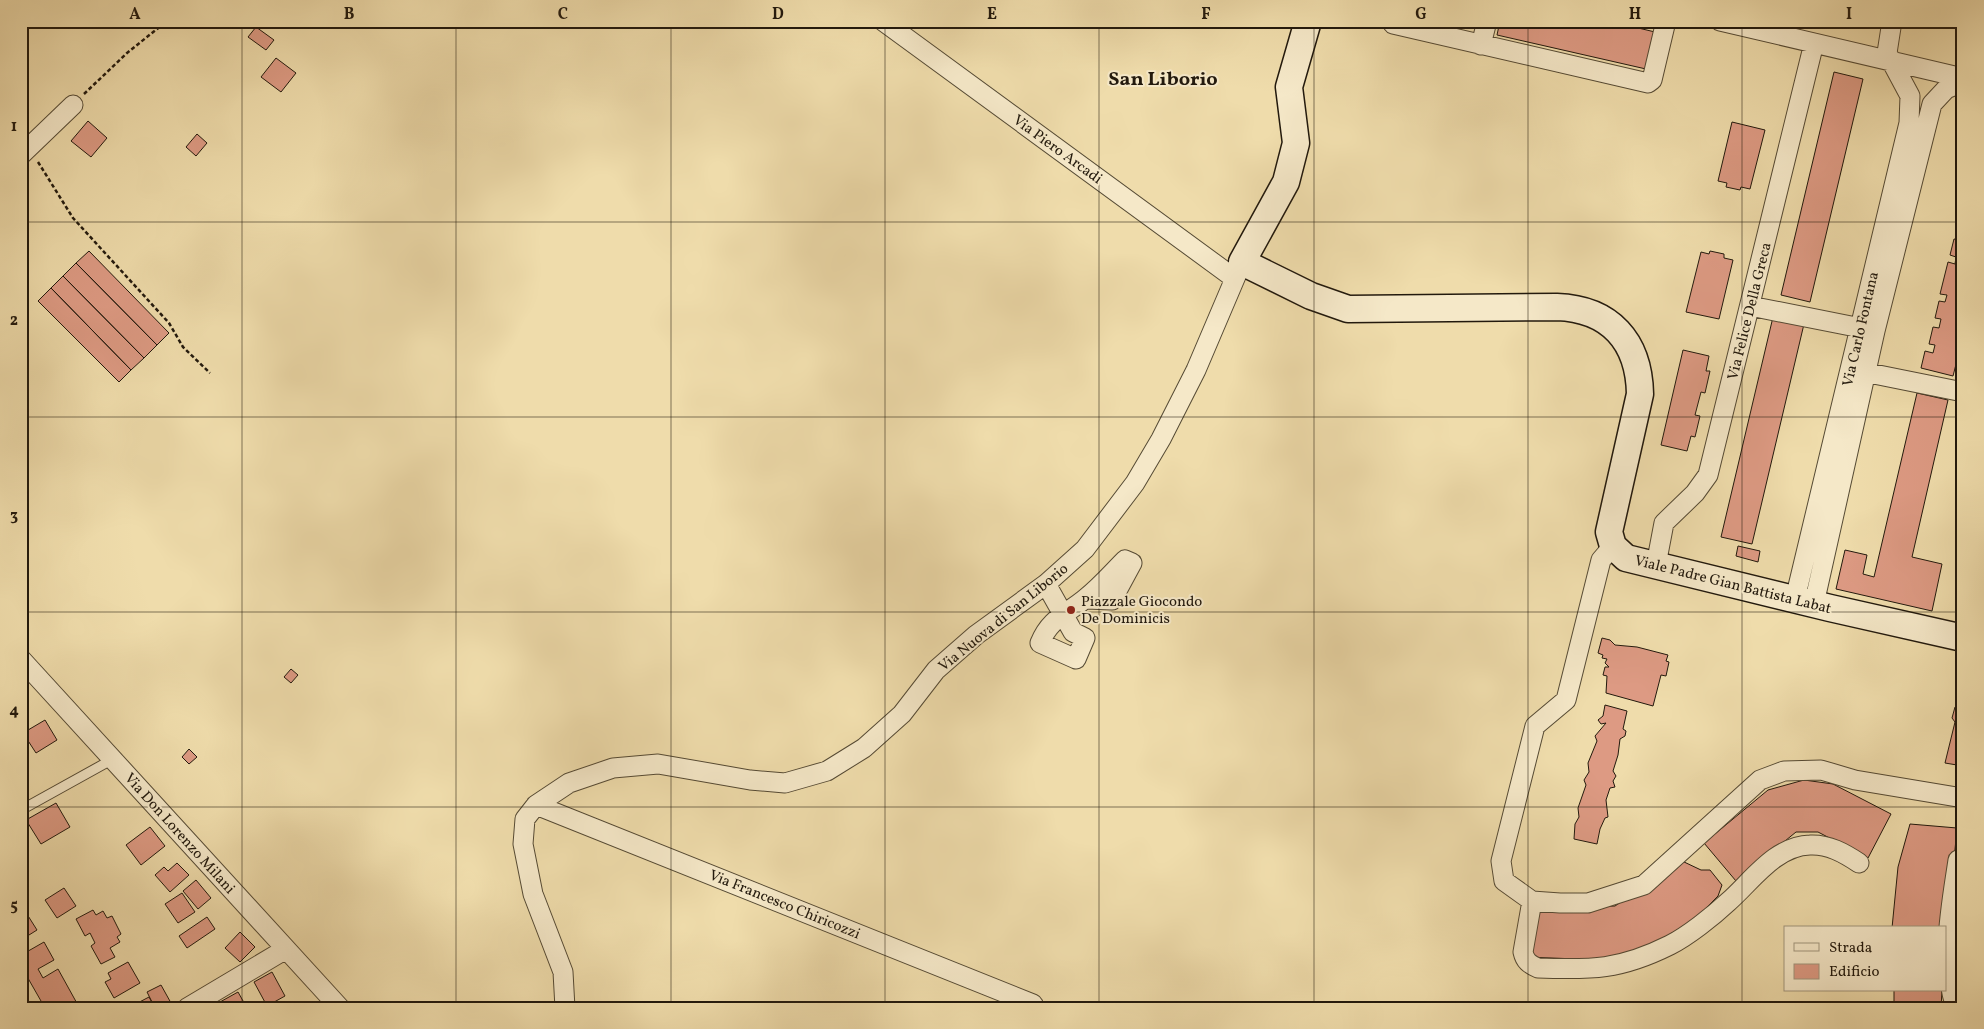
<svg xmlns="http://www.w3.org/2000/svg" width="1984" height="1029" viewBox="0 0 1984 1029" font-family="Vollkorn,serif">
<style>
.building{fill:#dd9a83;stroke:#22190d}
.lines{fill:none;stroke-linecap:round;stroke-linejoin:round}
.lane-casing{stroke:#554a34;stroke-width:11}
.street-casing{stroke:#554a34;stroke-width:21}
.secondary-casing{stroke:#22190d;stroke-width:29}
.path{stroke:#22190d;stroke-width:2.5;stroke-dasharray:4 2.5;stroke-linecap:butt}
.lane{stroke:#f5e8c8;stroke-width:9}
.street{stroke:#f5e8c8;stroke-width:19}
.secondary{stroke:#f5e8c8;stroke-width:26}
.grid{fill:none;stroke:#22190d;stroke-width:1;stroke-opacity:0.55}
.poi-dot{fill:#8f2418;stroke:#f5e8c8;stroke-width:2}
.labels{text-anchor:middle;stroke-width:4;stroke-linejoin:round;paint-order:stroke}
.street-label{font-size:15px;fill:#22190d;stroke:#f5e8c8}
.poi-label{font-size:15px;fill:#22190d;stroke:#f5e8c8;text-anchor:start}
.district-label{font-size:20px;font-weight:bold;fill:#22190d;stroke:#f5e8c8}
.neatline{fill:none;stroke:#22190d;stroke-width:2}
.grid-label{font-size:16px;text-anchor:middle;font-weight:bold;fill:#22190d}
</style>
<rect width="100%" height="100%" fill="#efdcab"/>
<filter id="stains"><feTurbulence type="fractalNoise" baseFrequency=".004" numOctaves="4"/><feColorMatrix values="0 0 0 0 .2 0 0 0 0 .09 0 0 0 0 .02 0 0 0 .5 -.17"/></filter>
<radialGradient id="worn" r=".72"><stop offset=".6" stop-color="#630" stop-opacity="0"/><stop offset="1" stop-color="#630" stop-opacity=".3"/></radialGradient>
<path class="building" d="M1440 21H1462L1461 26Z
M1500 21H1609L1655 32 1646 69 1497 35Z
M256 27 274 40 266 50 248 37Z
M276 58 296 73 281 92 261 77Z
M1834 72 1863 79 1810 302 1781 295Z
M88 121 107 138 91 157 71 141Z
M1732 122 1765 130 1750 189 1741 187 1740 190 1726 187 1727 183 1718 181Z
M197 134 207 143 196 156 186 147Z
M1960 213H1963V337L1953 376 1921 368 1925 351 1933 353 1935 345 1929 344 1933 327 1939 328 1941 319 1935 318 1939 301 1945 302 1947 295 1940 294 1948 262 1955 264 1956 257 1950 255 1954 239 1960 240 1962 231 1956 230Z
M89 251 169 333 157 345 76 263Z
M1710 251 1724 254V258L1733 260 1719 319 1686 312 1701 252 1709 254Z
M76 263 157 345 144 358 63 276Z
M63 276 144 358 131 370 51 288Z
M51 288 131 370 119 382 38 301Z
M1773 317 1804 324 1752 544 1721 537Z
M1683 350 1709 356 1706 371H1710L1705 393 1701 392 1695 415 1700 416 1695 437 1691 436 1687 451 1661 445Z
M1917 393 1948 400 1912 557 1942 564 1932 611 1836 589 1845 550 1867 555 1863 574 1874 577Z
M1738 546 1760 551 1758 562 1736 556Z
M1602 638 1610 640 1615 645 1637 647 1668 655 1666 661 1669 662 1666 676 1661 675 1653 706 1606 693 1607 676 1603 675 1605 667H1609L1605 663 1607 659 1602 658 1603 655 1598 653Z
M291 669 298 675 291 683 284 677Z
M1605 705 1627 711 1623 729 1626 731 1625 736 1620 739 1618 755 1613 771 1616 776 1613 781 1615 787 1610 788 1606 800 1608 817 1605 818 1600 829 1597 844 1574 839 1575 824 1579 817 1578 808 1586 785 1584 780 1589 772 1588 763 1597 741 1595 736 1606 723 1601 724 1598 720 1603 716Z
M1955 707 1963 709V766L1945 763 1955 722 1952 718Z
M45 720 57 740 36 753 23 733Z
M189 749 197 757 189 764 182 757Z
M22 761 26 769 21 772V762Z
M1804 780 1833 784 1891 814 1868 858 1818 832H1796L1736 881 1704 843 1768 790Z
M56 803 70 827 41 844 26 820Z
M1910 824 1957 828 1945 957V928H1892L1898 867Z
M150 827 165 846 141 865 126 845Z
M1682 861 1701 870H1710L1722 885 1718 896 1694 920 1648 947 1604 960 1525 957 1539 908 1615 906Z
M177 863 189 875 170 892 155 875 164 867 168 871Z
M196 880 211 898 198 909 183 891Z
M64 888 76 906 57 918 45 900Z
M182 893 195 912 178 923 165 904Z
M93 910 96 915 103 911 107 918 112 916 121 934 117 937 120 942 110 948 115 957 101 964 91 946 95 943 90 933 85 936 76 919Z
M25 911 37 930 21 940V914Z
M207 917 215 929 187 948 179 936Z
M240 932 255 947 240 962 225 948Z
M44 942 54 960 38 969 43 978 58 969 79 1007 77 1008H45L21 966V962L26 959 23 954Z
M128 962 140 983 114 998 105 982 111 979 108 973Z
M272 972 285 996 267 1006 254 982Z
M161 985 171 1003 161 1008H155L147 992Z
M1894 990H1942L1941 1008 1894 1004Z
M238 992 247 1008H224L220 1002Z
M149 997 155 1008H131L130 1007Z
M308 1001 314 1008H301Z"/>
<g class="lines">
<defs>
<path id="lane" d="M21 810 113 759"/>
<path id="street" d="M883 21 1234 278
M1720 21 1963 78
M1393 24 1648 83 1652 80 1666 21
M1481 45 1487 21
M21 155 73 105
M1750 306 1871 330
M1854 370 1963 392
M1613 546 1601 560 1566 700 1535 726 1501 861 1504 881 1532 901 1560 903H1588L1644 885 1760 780 1784 771 1821 770 1855 780 1963 798
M1656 565 1664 523 1695 493 1708 475 1814 43
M1046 584 1073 632 1085 638 1076 659 1040 643C1050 618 1067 614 1086 598 1100 587 1112 573 1125 560L1132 563 1112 600 1086 599
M1795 599 1909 123 1910 96 1887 53 1892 21
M1814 604 1875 331 1932 104 1946 89 1963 82
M21 659 340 1008
M536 805 1033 1004
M1532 901 1523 952C1525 961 1529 964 1538 968 1592 970 1620 970 1670 945 1688 936 1713 916 1728 902 1752 881 1775 846 1810 845 1828 844 1844 853 1859 863
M187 1008 286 949
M565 1008 563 972 533 894 523 844 525 819 536 805 569 783 613 768 658 764 750 780 785 783 827 771 864 748 902 714 936 670 976 635 1046 584 1085 549 1135 483 1161 439 1196 370 1242 262
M1956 1008C1940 960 1951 908 1958 860"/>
<path id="secondary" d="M1308 21 1289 87 1296 143 1286 182 1242 262 1311 296 1348 309 1557 307C1610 309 1639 341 1640 394L1609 532 1613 546 1626 558 1830 608 1963 638"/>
</defs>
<use href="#lane" class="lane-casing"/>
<use href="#street" class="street-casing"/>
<use href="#secondary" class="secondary-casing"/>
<path class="path" d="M84 94 127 53 167 21
M38 162 73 218 169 323 183 347 210 373"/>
<use href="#lane" class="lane"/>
<use href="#street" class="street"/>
<use href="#secondary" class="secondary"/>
</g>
<path class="grid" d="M242 21V1008M456 21V1008M671 21V1008M885 21V1008M1099 21V1008M1314 21V1008M1528 21V1008M1742 21V1008M21 222H1963M21 417H1963M21 612H1963M21 807H1963"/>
<circle class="poi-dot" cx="1071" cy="610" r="5"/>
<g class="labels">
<g class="street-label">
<text transform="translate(1058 149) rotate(36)" y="5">Via Piero Arcadi</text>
<text transform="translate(1749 311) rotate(-76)" y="5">Via Felice Della Greca</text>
<text transform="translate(1860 329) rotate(-77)" y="5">Via Carlo Fontana</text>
<text transform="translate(1733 584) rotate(14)" y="5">Viale Padre Gian Battista Labat</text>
<text transform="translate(1003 617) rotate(-39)" y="5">Via Nuova di San Liborio</text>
<text transform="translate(180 833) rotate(48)" y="5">Via Don Lorenzo Milani</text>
<text transform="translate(785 904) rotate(22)" y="5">Via Francesco Chiricozzi</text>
</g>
<g class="poi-label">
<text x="1081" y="606">Piazzale Giocondo<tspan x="1081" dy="17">De Dominicis</tspan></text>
</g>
<g class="district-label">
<text x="1163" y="85">San Liborio</text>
</g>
</g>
<rect width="1984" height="1029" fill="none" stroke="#efdcab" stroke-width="55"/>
<rect x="1784" y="926" width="162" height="65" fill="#f5e8c8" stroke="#a1957d"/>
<rect x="1794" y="943" width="25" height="8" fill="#f5e8c8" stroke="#a1957d"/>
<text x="1829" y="952" font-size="15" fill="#22190d">Strada</text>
<rect x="1794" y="964" width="25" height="15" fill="#dd9a83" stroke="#a1957d"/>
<text x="1829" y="976" font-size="15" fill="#22190d">Edificio</text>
<rect x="28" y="28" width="1928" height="974" class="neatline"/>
<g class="grid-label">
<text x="135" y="19">A</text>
<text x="349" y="19">B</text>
<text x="563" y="19">C</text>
<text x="778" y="19">D</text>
<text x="992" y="19">E</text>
<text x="1206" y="19">F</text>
<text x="1421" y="19">G</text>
<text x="1635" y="19">H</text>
<text x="1849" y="19">I</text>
<text x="14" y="131">1</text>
<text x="14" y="325">2</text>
<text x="14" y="520">3</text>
<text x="14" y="715">4</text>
<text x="14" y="910">5</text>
</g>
<rect width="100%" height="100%" filter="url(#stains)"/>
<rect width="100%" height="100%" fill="url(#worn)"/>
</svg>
